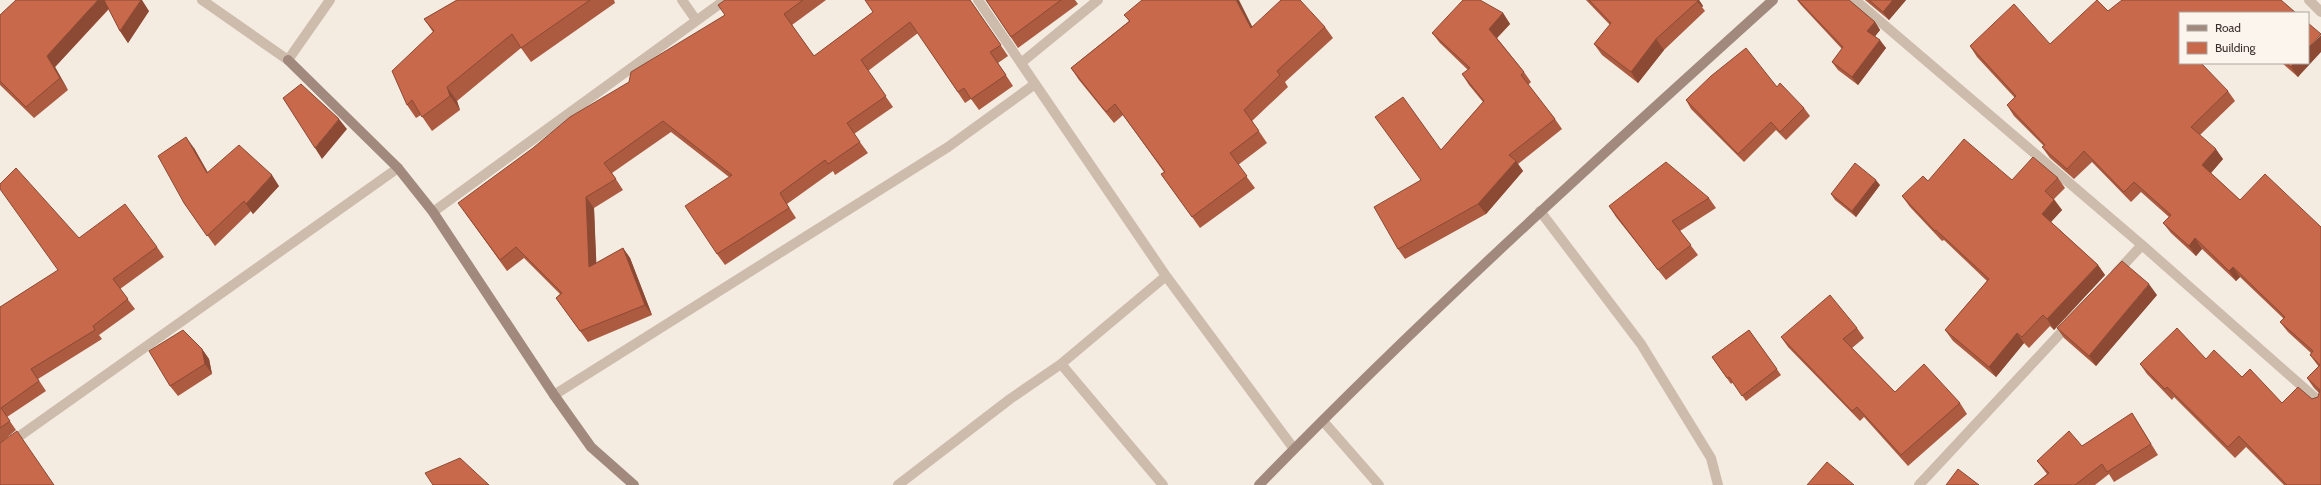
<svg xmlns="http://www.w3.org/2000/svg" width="2321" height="485" viewBox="0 0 2321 485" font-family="Cabin,sans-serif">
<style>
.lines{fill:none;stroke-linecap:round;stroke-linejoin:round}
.street{stroke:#cdbbac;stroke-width:10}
.secondary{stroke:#a18a7d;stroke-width:10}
.wall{fill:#ac5a40}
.shaded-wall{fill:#8c4a34}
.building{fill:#c8694b;stroke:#8c4a34}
</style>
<rect width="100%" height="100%" fill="#f4ebe1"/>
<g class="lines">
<path class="street" d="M202 0 288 60 330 0
M682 0 696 20
M978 0 1166 276 1294 449
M1855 0 2142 245 2321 403
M2309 0 2321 12
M1021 63 1098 0
M1540 211 1641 344 1711 458 1718 485
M433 212 725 0
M2116 273 2142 245
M1061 364 1163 485
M554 395 948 147 1035 84
M1323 421 1379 485
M0 450 398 168
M898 485 1010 399 1061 364 1166 276
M1919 485 2069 324"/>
<path class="secondary" d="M288 60 398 168 433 212 554 395 591 447 634 485
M1259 485C1423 316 1598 158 1773 0"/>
</g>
<path class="wall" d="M16 0 149 11 128 43 120 31 109 9 55 67 68 90 34 118 0 85V15Z
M457 0H614L615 3 531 62 521 48 457 101 460 110 432 131 421 115 416 118 407 105 433 32 424 19Z
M725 0H826L792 25 814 56 873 12 973 4 1008 56 998 63 1013 86 979 110 971 99 965 103 918 33 868 71 893 107 854 134 868 153 835 175 833 171 787 204 796 218 725 265 717 254 729 177 671 132 612 173 623 190 594 208 596 263 623 248 630 258 652 315 588 342 556 298 560 294 524 258 507 271 466 214 629 82 725 15Z
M986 0H1075L1078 4 1018 48Z
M1586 0H1699L1703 6 1702 7 1705 11 1664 50 1638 83 1602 55 1594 44 1610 25Z
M1797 0H1849L1875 22 1880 30 1875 36 1886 48 1858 85 1838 70 1832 62 1842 49 1801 5Z
M1865 0H1906L1889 20Z
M2108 11 2180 13V63L2228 91 2235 101 2200 135 2223 159 2211 173 2240 200 2321 227V485H2284L2246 447 2235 458 2174 397 2172 400 2147 374 2140 364 2206 359 2242 377 2282 403 2312 399 2318 397 2319 393 2314 388 2307 378 2319 367 2310 355 2311 353 2288 332 2280 322 2284 319 2240 277 2236 281 2202 249 2196 256 2171 233 2163 223 2169 217 2141 192 2131 202 2092 162 2074 179 2050 158 2042 147 2044 146 2014 116 2007 105 2015 98 1977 57 1970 46 2050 44Z
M1503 13 1510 24 1497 38 1524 72 1531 82 1528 85 1555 119 1562 129 1518 164 1523 171 1486 214 1405 259 1398 249 1420 180 1441 150 1483 102 1469 85 1462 74 1468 70 1440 43 1432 33Z
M1124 15 1252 27H1325L1333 38 1285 82 1288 87 1252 121 1267 143 1238 165 1255 188 1200 228 1161 174 1164 172 1123 115 1114 123 1079 80 1071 68 1129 21Z
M2282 63H2308L2298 77Z
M1777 87 1804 108 1810 116 1786 140 1776 130 1744 162 1691 109 1686 100Z
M194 148 207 172 279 186 253 214 251 211 215 246 184 203Z
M2058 178 2065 188 2054 199 2062 210 2051 222 2098 265 2105 275 2054 330 2050 326 2029 348 2024 343 1996 377 1953 341 1945 330 1987 281 1944 240 1942 241 1910 207 1902 196 2012 180Z
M1880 185 1856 217 1835 200 1831 194Z
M1709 198 1716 208 1680 231 1698 255 1666 280 1616 217 1609 206Z
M79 238 157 247 164 257 120 289 135 309 99 335 102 339 38 379 46 391 7 417 16 430 3 441 0 485V307L58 271Z
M2157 295 2096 366 2064 338 2057 328Z
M1857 328 1864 338 1852 348 1895 392 1960 403 1967 414 1908 466 1864 417 1860 421 1788 347 1781 337Z
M1749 330 1781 375 1746 401 1733 382 1731 384 1712 357Z
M202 349 209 359 212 374 178 396 170 386Z
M2132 413 2139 424 2158 455 2114 482 2109 474 2095 485H2034L2047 474 2037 461 2082 446Z"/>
<path class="shaded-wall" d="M98 0H105L110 7 55 67 68 90 60 78 47 56Z
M141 0H142L149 11 128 43 120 31Z
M1236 0H1239L1259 40 1251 28Z
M1696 0H1699L1703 6 1702 7Z
M1893 0H1906L1889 20 1883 12Z
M1503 13 1510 24 1496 39 1489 29Z
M1875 22 1880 30 1873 39 1867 31Z
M2321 35V52L2298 77 2291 67 2294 63H2308V48Z
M1656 39 1664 50 1638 83 1631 72Z
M1880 40 1886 48 1858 85 1852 77Z
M447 87 457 101 460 110 450 96Z
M339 119 347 129 322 159 315 148Z
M186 137 194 148 214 183 207 173Z
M2216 149 2223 159 2209 175 2202 165Z
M1516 161 1523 171 1486 214 1478 204Z
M272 175 279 186 253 214 246 204Z
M1876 180 1880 185 1856 217 1852 211Z
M586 197 594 208 597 278 589 267Z
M2054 200 2062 210 2049 224 2042 214Z
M2195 238 2202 249 2196 256 2189 246Z
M623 248 630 258 652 315 645 305Z
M2098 265 2105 275 2054 330 2047 319Z
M2233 267 2240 277 2236 281 2229 271Z
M2149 284 2157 295 2096 366 2089 356Z
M2017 333 2024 343 1996 377 1989 367Z
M202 349 209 359 212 374 205 364Z"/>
<path class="building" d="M16 0H98L47 56 60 78 26 107 0 81V15Z
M104 0H141L120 31Z
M457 0H590L521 48 512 34 447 87 450 96 422 117 412 100 407 105 392 71 434 31 424 19Z
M725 0H803L784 14 814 56 873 12 865 0H970L1001 45 990 52 1006 75 971 99 964 88 958 92 910 22 861 60 886 96 847 123 860 142 828 164 825 160 780 193 789 208 717 254 685 206 732 175 663 121 604 163 616 179 586 197 589 267 623 248 645 305 580 331 556 298 562 293 516 247 500 260 458 203 533 148 570 117 629 82 631 72 725 15 718 5Z
M986 0H1061L1011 37Z
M1142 0H1236L1251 28 1281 0H1300L1325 27 1277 71 1280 75 1244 110 1259 131 1230 153 1247 176 1192 217 1161 174 1165 172 1115 104 1106 112 1071 68 1130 21 1124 15Z
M1463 0H1480L1503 13 1489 29 1524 72 1521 75 1555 119 1509 155 1516 161 1478 204 1398 249 1374 207 1421 180 1375 117 1403 97 1441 150 1484 101 1462 74 1470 68 1432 33Z
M1589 0H1697L1698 1 1656 39 1631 72 1594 44 1611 23Z
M1798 0H1849L1875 22 1867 31 1880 40 1852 77 1832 62 1843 47Z
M1869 0H1893L1883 12Z
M2097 0 2108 11 2122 0H2281L2296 13H2180V63H2201L2228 91 2191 127 2216 149 2202 165 2240 200 2265 174 2321 227V485H2287L2239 436 2228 447 2167 387 2165 389 2140 364 2177 328 2206 359 2214 350 2242 377 2250 369 2282 403 2298 387 2312 399 2318 397 2320 390 2307 378 2320 365 2310 355 2313 351 2280 322 2285 317 2233 267 2229 271 2195 238 2189 246 2163 223 2171 215 2134 182 2124 192 2084 151 2067 169 2042 147 2045 145 2007 105 2016 96 1970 46 2014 4 2050 44Z
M2308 23 2321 34 2308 48Z
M1746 48 1777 87 1780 83 1804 108 1780 132 1771 122 1738 154 1686 100 1711 76Z
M2286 63H2294L2291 67Z
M301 84 339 119 315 148 283 98Z
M186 137 207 173 239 145 272 175 246 204 244 201 207 236 184 203 158 156Z
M1964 139 2012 180 2033 157 2058 178 2045 191 2054 200 2042 214 2098 265 2047 319 2043 315 2022 337 2017 333 1989 367 1945 330 1989 279 1936 230 1935 231 1902 196 1923 176 1928 181Z
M1666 162 1709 198 1672 221 1691 245 1658 270 1609 206Z
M1855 163 1876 180 1852 211 1831 194Z
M16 168 79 238 125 204 157 247 113 279 128 299 93 326 95 330 31 369 39 381 1 408 10 421 0 428V307L58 270 0 189V184Z
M2122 261 2149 284 2089 356 2057 328Z
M1830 295 1857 328 1843 339 1895 392 1924 364 1960 403 1901 455 1857 407 1852 411 1781 337Z
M183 330 202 349 205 364 170 386 149 351Z
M1749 330 1777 369 1742 396 1729 377 1727 378 1712 357Z
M2132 413 2151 444 2107 472 2102 464 2075 485H2034L2049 473 2037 461 2069 431 2082 446Z
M17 431 54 485H0V443Z
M460 458 489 485H433L425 473Z
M1827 462 1854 485H1807Z
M1958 469 1979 485H1946Z"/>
<rect x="2179" y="12" width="130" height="52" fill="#fbf5ee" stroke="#aea6a0"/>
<rect x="2187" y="25" width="20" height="6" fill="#a18a7d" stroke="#aea6a0"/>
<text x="2215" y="32" font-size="12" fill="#3b302b">Road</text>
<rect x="2187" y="42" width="20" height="12" fill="#c8694b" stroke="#aea6a0"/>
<text x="2215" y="52" font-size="12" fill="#3b302b">Building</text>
</svg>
